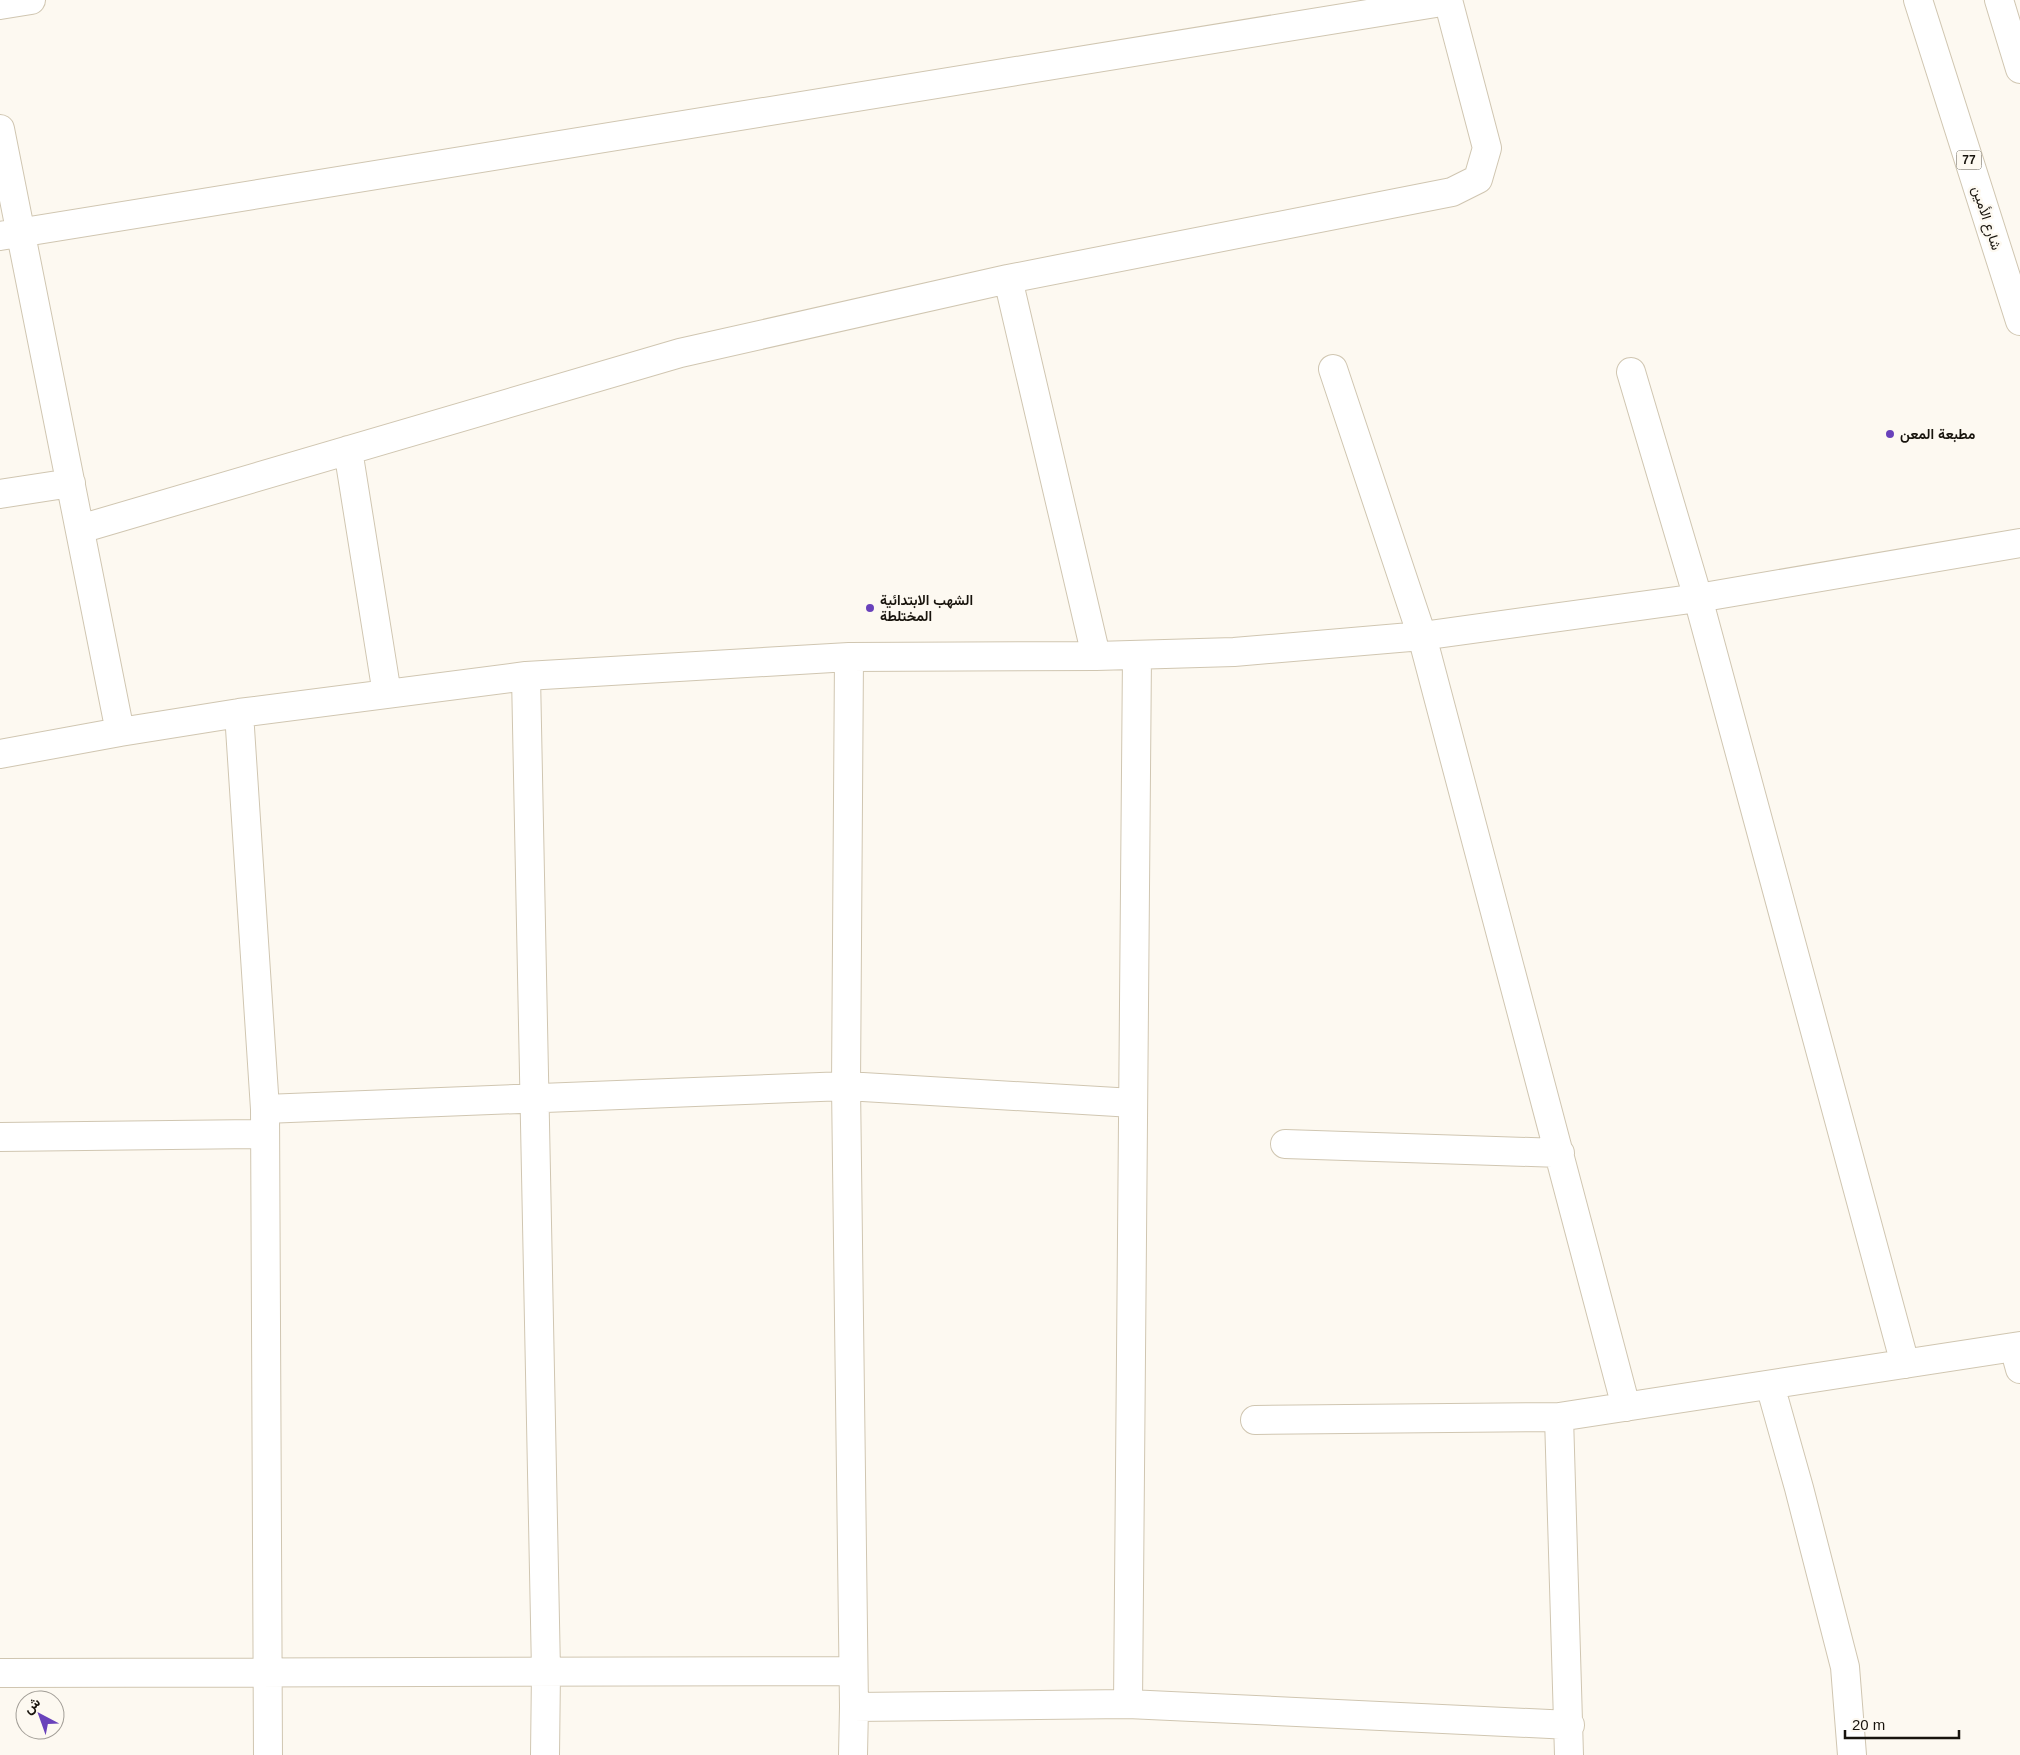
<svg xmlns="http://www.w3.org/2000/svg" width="2020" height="1755" viewBox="0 0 2020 1755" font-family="Helvetica,Vazirmatn,sans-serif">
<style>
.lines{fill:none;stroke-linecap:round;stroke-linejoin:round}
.minor-casing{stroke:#d0c6b1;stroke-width:30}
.major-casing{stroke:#d0c6b1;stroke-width:30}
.minor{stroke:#fff;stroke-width:28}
.major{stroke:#fff;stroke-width:28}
.poi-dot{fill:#6942bb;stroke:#fdf9f1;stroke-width:2}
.labels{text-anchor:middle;stroke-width:5;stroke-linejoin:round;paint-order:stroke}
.shield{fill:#fdf9f1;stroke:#5d5951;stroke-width:1}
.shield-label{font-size:12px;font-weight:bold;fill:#18140d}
.street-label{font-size:14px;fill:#18140d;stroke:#fdf9f1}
.poi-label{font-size:14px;font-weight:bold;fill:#18140d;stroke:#fdf9f1;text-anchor:start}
</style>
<rect width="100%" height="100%" fill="#fdf9f1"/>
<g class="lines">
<defs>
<path id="minor" d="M0 5 31 0
M0 129 120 732
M0 236 1448 1
M1008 279 1096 656
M1333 369 1422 636 1626 1407
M1631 372 1698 598 1905 1364
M348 450 387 694
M0 494 71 483
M80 529 680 353 1008 279 1452 192 1478 179 1487 148 1448 0
M849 657 846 1086 854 1707 853 1755
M526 676 546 1671 545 1755
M239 713 265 1109 268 1755
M0 754 120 732 239 713 526 676 849 657 1096 656 1234 652 1422 636 1698 598 2020 543
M265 1109 846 1086 1133 1103
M0 1137 265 1134
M1285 1144 1560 1153
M2014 1347 2020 1369
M1770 1385 1799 1488 1845 1667 1852 1755
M1559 1417 1569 1755
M1255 1420 1559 1417 2020 1346
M0 1673 853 1671
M1128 1704 1137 655
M854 1707 1128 1704 1570 1725"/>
<path id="major" d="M1918 0 2020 321
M1999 0 2020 69"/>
</defs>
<use href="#minor" class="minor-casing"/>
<use href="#major" class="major-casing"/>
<use href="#minor" class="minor"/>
<use href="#major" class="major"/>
</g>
<g class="poi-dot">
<circle cx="1890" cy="434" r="5"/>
<circle cx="870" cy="608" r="5"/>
</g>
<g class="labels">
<rect class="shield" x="1956.5" y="150.5" width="25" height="19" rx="4"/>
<g class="shield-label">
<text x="1969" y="164">77</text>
</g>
<g class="street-label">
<text transform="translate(1987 218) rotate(72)" y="5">شارع الأمين</text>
</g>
<g class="poi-label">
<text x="1900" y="439">مطبعة المعن</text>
<text x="880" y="605">الشهب الابتدائية<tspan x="880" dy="16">المختلطة</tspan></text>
</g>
</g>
<g transform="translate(40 1715) rotate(319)"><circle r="24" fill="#fdf9f1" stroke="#a19d96"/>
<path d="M0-4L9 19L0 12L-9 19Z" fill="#6942bb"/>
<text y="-8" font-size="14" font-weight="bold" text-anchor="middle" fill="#18140d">ش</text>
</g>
<path d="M1845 1730v8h114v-8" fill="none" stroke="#18140d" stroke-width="2.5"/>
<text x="1852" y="1730" font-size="15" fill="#18140d" stroke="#fdf9f1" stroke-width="4" paint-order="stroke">20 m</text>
</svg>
